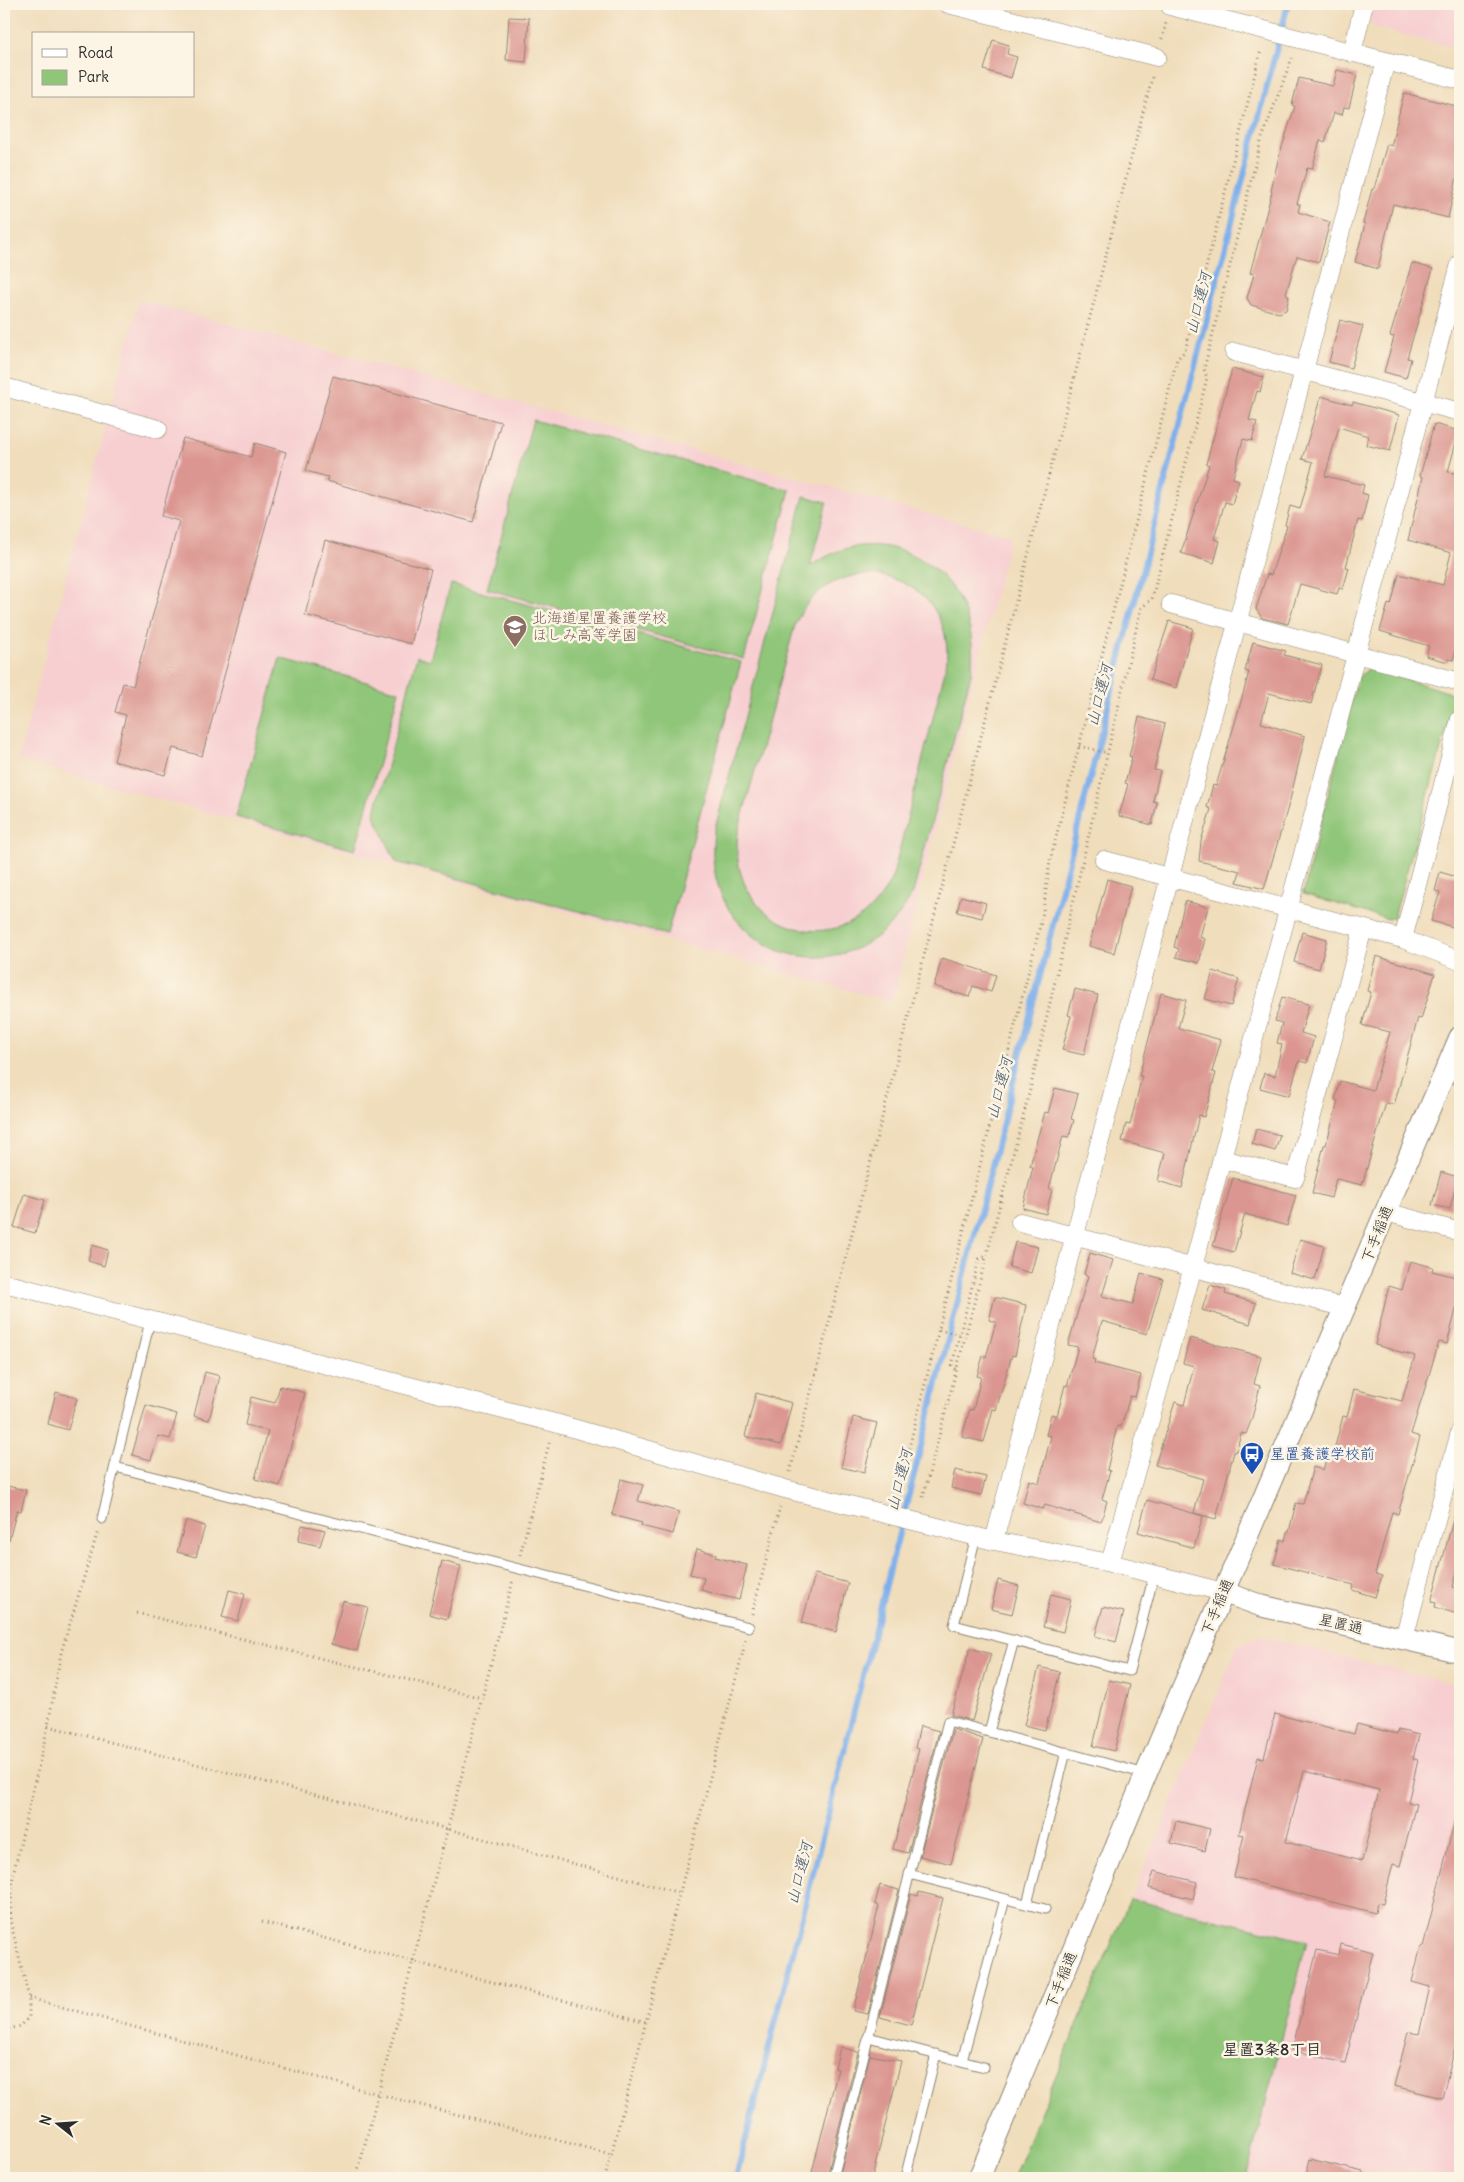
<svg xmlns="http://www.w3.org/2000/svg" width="1464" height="2182" viewBox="0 0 1464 2182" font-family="Delius,'Klee One',sans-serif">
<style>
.built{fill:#f7cfd1}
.green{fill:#90c679;stroke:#5e7852;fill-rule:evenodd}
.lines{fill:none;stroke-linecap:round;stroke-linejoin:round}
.stream{stroke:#7fb0eb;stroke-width:6}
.building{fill:#db9691;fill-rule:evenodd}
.service-casing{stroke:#8e8473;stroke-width:11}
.minor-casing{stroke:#8e8473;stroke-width:19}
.tertiary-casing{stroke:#8e8473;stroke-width:23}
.path{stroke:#8e8473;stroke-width:3;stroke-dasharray:1 4;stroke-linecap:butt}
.service{stroke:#fff;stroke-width:9}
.minor{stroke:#fff;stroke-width:18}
.tertiary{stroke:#fff;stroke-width:21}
.labels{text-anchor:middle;stroke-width:5;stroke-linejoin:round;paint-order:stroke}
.education-label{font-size:15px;fill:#785e54;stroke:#fcf5e5;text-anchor:start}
.street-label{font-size:15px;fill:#2b2b2b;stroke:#fcf5e5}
.transit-label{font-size:15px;fill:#164399;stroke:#fcf5e5;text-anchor:start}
.water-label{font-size:16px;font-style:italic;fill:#485a6e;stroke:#fcf5e5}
.neighbourhood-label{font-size:16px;font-weight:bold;fill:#2b2b2b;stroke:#fcf5e5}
</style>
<rect width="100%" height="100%" fill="#fcf5e5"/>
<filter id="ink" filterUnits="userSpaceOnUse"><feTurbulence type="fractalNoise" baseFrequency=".02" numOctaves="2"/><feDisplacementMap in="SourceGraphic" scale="10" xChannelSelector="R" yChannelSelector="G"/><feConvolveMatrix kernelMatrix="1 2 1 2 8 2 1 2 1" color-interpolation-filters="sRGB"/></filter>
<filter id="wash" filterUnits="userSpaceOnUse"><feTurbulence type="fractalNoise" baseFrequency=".0096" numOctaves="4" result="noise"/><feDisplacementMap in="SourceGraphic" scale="20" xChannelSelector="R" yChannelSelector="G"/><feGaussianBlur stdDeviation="1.12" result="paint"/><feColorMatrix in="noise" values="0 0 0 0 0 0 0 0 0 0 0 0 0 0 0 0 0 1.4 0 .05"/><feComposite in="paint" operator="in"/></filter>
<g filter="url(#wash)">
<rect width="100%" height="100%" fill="#f0ddbb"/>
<path class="built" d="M1373 4H1460V49L1375 28 1369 18Z
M139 300 1010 536 892 1002 18 760Z
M1259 1636 1460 1685V2178H1013L1238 1645Z"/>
<path class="green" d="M533 420 790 490 744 659 487 589Z
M804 496 827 502 810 566C824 558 836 550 852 547 929 535 982 601 971 674L913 893C853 1007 698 958 714 832ZM869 574C920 578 953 616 946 667L893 875C853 970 725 935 738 832L795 625C809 592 834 576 869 574Z
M451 584 741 662 667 935 396 862 374 815 417 656 430 660Z
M280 658 399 691 355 850 236 817Z
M1370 668 1454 694 1453 706 1394 917 1388 919 1303 894 1358 677Z
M1130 1899 1307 1941 1246 2178H1013Z"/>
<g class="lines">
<path class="stream" d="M736 2178 1150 541 1288 4"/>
</g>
<g id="blocks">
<path class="building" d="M509 17 529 18 526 62 506 60Z
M993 40 1009 45 1007 54 1017 57 1011 78 984 70Z
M1337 70 1357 75 1349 108 1344 107 1342 115 1334 113 1325 142 1320 140 1312 169 1307 168 1297 204H1300L1298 212 1330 222 1319 262 1297 256 1286 293 1289 297 1286 310 1279 313 1251 305 1247 298 1254 274 1250 273 1272 192 1271 191 1278 160 1295 106 1292 105 1299 78 1333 86Z
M1404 93 1460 107V163L1448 218 1393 204 1378 269 1355 262 1365 224 1363 223 1372 189H1374L1387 144 1391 146Z
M1412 263 1433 269 1407 358 1411 359 1406 378 1384 372 1394 337 1390 336Z
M1340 320 1363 326 1351 368 1329 362Z
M1232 369 1264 377 1260 392 1257 391 1249 420 1257 422 1252 441 1243 439 1233 478 1239 480 1232 504 1225 502 1214 539 1220 541 1214 563 1181 553 1209 465 1206 464Z
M333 376 501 422 473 522 327 481 328 477 306 471Z
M1321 396 1352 405 1353 402 1399 415 1390 451 1366 445 1368 436 1339 427 1325 476 1364 485 1362 493 1368 495 1362 521 1358 520 1346 567 1349 568 1343 589 1339 588 1337 594 1300 584 1288 624 1262 618 1256 609 1267 574 1271 575 1287 526 1285 525 1290 506 1300 509 1313 462 1302 459Z
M1434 424 1459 431 1448 472 1460 474V634L1453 660 1448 659V662L1426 656 1429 646 1380 631 1388 604 1391 605 1399 574 1443 585 1451 553 1408 540 1423 477 1420 476Z
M183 438 251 457 255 443 286 452 202 756 173 748 165 775 114 761 126 715 115 712 123 683 133 686 179 521 161 516Z
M325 540 431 569 411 644 305 615Z
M1169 621 1193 628 1176 688 1150 680Z
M1253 642 1286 651 1284 655 1322 665 1311 704 1269 693 1261 723 1305 736 1290 800 1264 889 1237 882 1240 871 1199 861 1201 841 1211 809 1207 807 1213 785 1216 786 1237 716 1249 672 1245 671Z
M1139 717 1165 724 1154 770 1160 771 1153 801 1157 802 1152 825 1119 816 1128 784 1125 783 1132 757 1129 756Z
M1440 872 1460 878V929L1431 921 1440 892 1435 891Z
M1107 879 1131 886 1114 953 1089 946Z
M961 896 986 903 982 918 957 912Z
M1185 901 1208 907 1200 937 1205 939 1199 963 1176 957 1179 949 1174 947Z
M1302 932 1327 939 1319 969 1294 962Z
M1376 956 1435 974 1421 1019 1418 1018 1394 1105 1386 1103 1362 1185 1336 1179 1331 1198 1312 1193 1324 1145H1326L1338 1101 1335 1100 1340 1081 1373 1090 1390 1032 1362 1025 1371 992 1367 991Z
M942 958 996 975 991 992 973 986 969 997 934 986Z
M1213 971 1239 979 1231 1006 1205 999Z
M1075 989 1098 995 1084 1055 1062 1050 1071 1016 1068 1015Z
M1161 993 1186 1000 1178 1028 1221 1040 1212 1072 1216 1073 1204 1117 1199 1115 1182 1188 1158 1181 1165 1153 1122 1141 1126 1124 1130 1125 1142 1076H1139Z
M1282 997 1309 1004 1301 1033 1314 1037 1307 1063 1299 1061 1289 1096 1260 1088 1264 1073 1275 1076 1282 1044 1277 1043 1282 1023 1275 1021Z
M1055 1088 1078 1094 1071 1119 1074 1120 1069 1137 1063 1136 1049 1189 1052 1190 1046 1214 1023 1208 1033 1167 1030 1166 1038 1136 1045 1112 1048 1113Z
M1256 1129 1280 1135 1275 1151 1252 1144Z
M1441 1172 1458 1177 1450 1209 1432 1205Z
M1233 1178 1296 1195 1287 1226 1245 1214 1234 1252 1213 1246Z
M24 1194 45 1200 35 1233 14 1227Z
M1300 1239 1324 1246 1315 1280 1290 1273Z
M1015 1242 1038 1247 1031 1273 1009 1267Z
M92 1245 108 1250 104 1266 88 1261Z
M1090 1253 1113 1260 1102 1296 1133 1304 1141 1273 1163 1279 1147 1334 1102 1321 1092 1359 1095 1360 1094 1363 1141 1375 1135 1397 1130 1396 1121 1427 1117 1426 1107 1470 1110 1471 1102 1499 1107 1501 1101 1522 1045 1505 1043 1509 1023 1503 1029 1480 1039 1483 1051 1436 1046 1435 1051 1414 1057 1416 1065 1385 1067 1386 1078 1347 1068 1345 1088 1276 1084 1274Z
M1410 1261 1433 1267 1432 1271 1460 1278V1307L1457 1306 1447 1344 1439 1342 1411 1434 1420 1437 1398 1514 1392 1512 1375 1574 1382 1576 1375 1597 1352 1590 1354 1585 1274 1564 1281 1539 1285 1541 1287 1532H1289L1296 1503 1303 1504 1313 1467 1323 1470 1326 1460 1331 1462 1343 1416 1347 1417 1354 1389 1402 1401 1415 1356 1375 1345 1389 1286 1402 1290Z
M1210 1285 1226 1290 1225 1294 1256 1303 1250 1324 1202 1310Z
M995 1297 1026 1305 1015 1356 1012 1355 996 1410 993 1409 984 1442 962 1437 970 1409 973 1410 981 1377 977 1376 983 1356 986 1357 996 1322 989 1320Z
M1190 1338 1261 1356 1254 1384 1260 1386 1252 1418 1246 1434 1241 1433 1236 1452H1234L1216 1519 1194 1513 1203 1479 1155 1465 1175 1402 1184 1405 1194 1366 1183 1363Z
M205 1372 220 1376 209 1420 194 1416Z
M280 1386 305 1393 280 1486 255 1479 268 1431 245 1425 251 1397 275 1403Z
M56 1392 77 1398 68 1430 48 1424Z
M756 1393 792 1403 781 1445 745 1436Z
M146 1405 177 1414 170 1439 158 1436 151 1460 132 1455Z
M853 1417 877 1423 864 1473 841 1467Z
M955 1470 986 1477 981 1495 951 1488Z
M621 1479 643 1485 638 1501 679 1512 673 1534 641 1526 642 1523 612 1515Z
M7 1486 26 1490 21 1511 17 1510 9 1540 4 1539V1498Z
M1147 1500 1203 1516 1194 1548 1138 1532Z
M1455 1513H1460V1561L1453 1587 1460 1589V1615L1435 1607 1436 1603 1431 1602Z
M186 1520 205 1526 196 1557 177 1552Z
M302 1525 325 1530 320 1546 298 1541Z
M697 1549 716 1554 715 1557 747 1565 739 1600 701 1590 704 1578 690 1574Z
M442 1561 461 1566 447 1619 429 1614Z
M815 1574 848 1583 836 1632 802 1623Z
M998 1580 1019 1586 1012 1614 991 1609Z
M229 1590 245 1594 238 1621 222 1617Z
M1051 1594 1071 1599 1063 1632 1043 1627Z
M343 1601 368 1607 357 1651 331 1644Z
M1103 1607 1124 1612 1116 1642 1095 1636Z
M970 1648 991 1654 972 1721 951 1715Z
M1039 1667 1060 1672 1045 1730 1024 1725Z
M1109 1680 1130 1685 1114 1751 1093 1746Z
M1275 1714 1354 1734 1357 1724 1397 1734 1398 1730 1419 1735 1413 1759 1418 1760 1408 1802 1416 1804 1400 1866 1393 1864 1383 1904 1377 1903 1375 1913 1234 1877 1244 1835 1239 1834 1258 1757 1264 1758ZM1304 1771 1379 1790 1362 1861 1286 1842Z
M920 1726 939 1731 908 1853 893 1849 919 1749 915 1748Z
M953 1729 983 1739 951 1864 920 1856Z
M1455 1819 1460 1820V2045L1456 2044 1442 2098 1394 2086 1408 2032 1419 2034 1430 1987 1412 1982 1421 1946 1423 1947Z
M1176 1821 1210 1829 1205 1851 1171 1843Z
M1154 1871 1197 1882 1193 1899 1149 1888Z
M880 1885 899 1890 868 2014 853 2011 879 1906 875 1904Z
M919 1892 943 1898 911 2025 880 2017 911 1894 918 1896Z
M1341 1944 1373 1952 1345 2063 1292 2050 1317 1950 1339 1955Z
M840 2047 858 2052 827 2176 812 2172 838 2069 835 2068Z
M870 2055 901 2061 872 2178H839Z
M1310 2159 1363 2172V2178H1305Z"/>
</g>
</g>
<g filter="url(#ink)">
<use href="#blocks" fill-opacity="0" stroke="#8e8473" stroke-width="1"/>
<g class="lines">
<defs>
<path id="service" d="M115 1467 749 1627
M102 1519 150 1321
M976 1536 954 1625 1129 1671 1154 1575
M989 1732 1014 1640
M909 1874 1045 1909
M1027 1904 1066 1752
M868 2037 984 2067
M962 2061 1005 1899
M833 2178 948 1721 1146 1774
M905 2178 936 2054"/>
<path id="minor" d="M948 4 1157 57
M1171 4 1170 6 1460 80
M1352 53 1364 4
M1234 352 1460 412
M4 387 158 429
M1171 604 1460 682
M1104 860 1403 939 1460 961
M1403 939 1460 719
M1222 1159 1295 1178 1363 929
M1386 1212 1460 1232
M1020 1222 1346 1308
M4 1283 555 1423 785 1489 994 1541 1110 1563 1223 1592
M994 1541 1386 61
M1110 1563 1193 1267 1460 264
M1404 1638 1460 1432"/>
<path id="tertiary" d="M1223 1592 1262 1606 1460 1652
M979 2178 1146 1774 1460 1037"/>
</defs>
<use href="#service" class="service-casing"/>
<use href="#minor" class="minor-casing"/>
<use href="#tertiary" class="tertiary-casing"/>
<path class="path" d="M1162 39 1166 23
M1079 746 1108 753
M939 1330 960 1335
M956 1369 952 1365 979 1259 987 1256
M790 1472 1153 74
M898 1492 1042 918 1050 861 1177 359 1185 351 1261 50
M923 1497 1029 1094 1141 608 1152 599 1207 378 1204 369 1261 141 1292 58
M520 1555 550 1440
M137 1613 482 1698
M752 1614 780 1507
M48 1726 448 1829 680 1893
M262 1922 646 2022
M29 1998 378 2094 611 2154
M4 2030 21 2026 29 2017V1998L10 1920 13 1875 48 1726 61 1653 98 1531
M356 2178 513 1580
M605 2178 746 1640"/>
<use href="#service" class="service"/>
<use href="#minor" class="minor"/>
<use href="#tertiary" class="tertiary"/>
</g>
</g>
<defs>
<symbol id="school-pin" viewBox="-11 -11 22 30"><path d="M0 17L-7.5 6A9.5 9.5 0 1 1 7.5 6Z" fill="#8d6e63" stroke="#fcf5e5"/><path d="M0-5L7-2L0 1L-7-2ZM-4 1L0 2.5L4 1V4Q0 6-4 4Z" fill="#fff"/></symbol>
<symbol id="bus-pin" viewBox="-11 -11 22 30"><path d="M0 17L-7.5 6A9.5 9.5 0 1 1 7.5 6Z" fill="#1a4fb4" stroke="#fcf5e5"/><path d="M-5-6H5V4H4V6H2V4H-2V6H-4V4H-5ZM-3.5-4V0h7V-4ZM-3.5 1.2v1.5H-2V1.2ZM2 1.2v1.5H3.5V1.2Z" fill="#fff"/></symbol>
</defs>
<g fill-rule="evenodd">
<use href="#school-pin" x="501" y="613" width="28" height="38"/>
<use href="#bus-pin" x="1238" y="1440" width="28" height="38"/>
</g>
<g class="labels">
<g class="education-label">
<text x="532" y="623">北海道星置養護学校<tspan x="532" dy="17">ほしみ高等学園</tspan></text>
</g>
<g class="street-label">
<text transform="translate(1377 1234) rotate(-68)" y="5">下手稲通</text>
<text transform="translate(1217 1607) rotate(-67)" y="5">下手稲通</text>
<text transform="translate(1341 1624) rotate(13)" y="5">星置通</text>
<text transform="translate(1061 1980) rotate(-68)" y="5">下手稲通</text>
</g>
<g class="transit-label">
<text x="1270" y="1459">星置養護学校前</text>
</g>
<g class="water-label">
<text transform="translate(1198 303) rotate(-76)" y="6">山口運河</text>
<text transform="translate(1099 695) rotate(-76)" y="6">山口運河</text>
<text transform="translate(999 1088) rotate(-76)" y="6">山口運河</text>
<text transform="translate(899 1480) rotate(-76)" y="6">山口運河</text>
<text transform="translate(799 1873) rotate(-76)" y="6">山口運河</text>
</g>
<g class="neighbourhood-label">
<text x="1272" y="2055">星置3条8丁目</text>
</g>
</g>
<rect width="1464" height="2182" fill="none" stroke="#fcf5e5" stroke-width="20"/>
<rect x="32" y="32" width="162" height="65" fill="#fcf5e5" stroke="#a8a49b"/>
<rect x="42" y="49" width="25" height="8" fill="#ffffff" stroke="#a8a49b"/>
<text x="78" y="58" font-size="15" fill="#2b2b2b">Road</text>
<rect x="42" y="70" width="25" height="15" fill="#90c679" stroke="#a8a49b"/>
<text x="78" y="82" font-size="15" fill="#2b2b2b">Park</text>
<g transform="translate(58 2124) rotate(287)" stroke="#fcf5e5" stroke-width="4" paint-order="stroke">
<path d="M0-4L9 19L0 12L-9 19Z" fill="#2b2b2b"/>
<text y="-8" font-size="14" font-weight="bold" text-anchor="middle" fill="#2b2b2b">N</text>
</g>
</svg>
